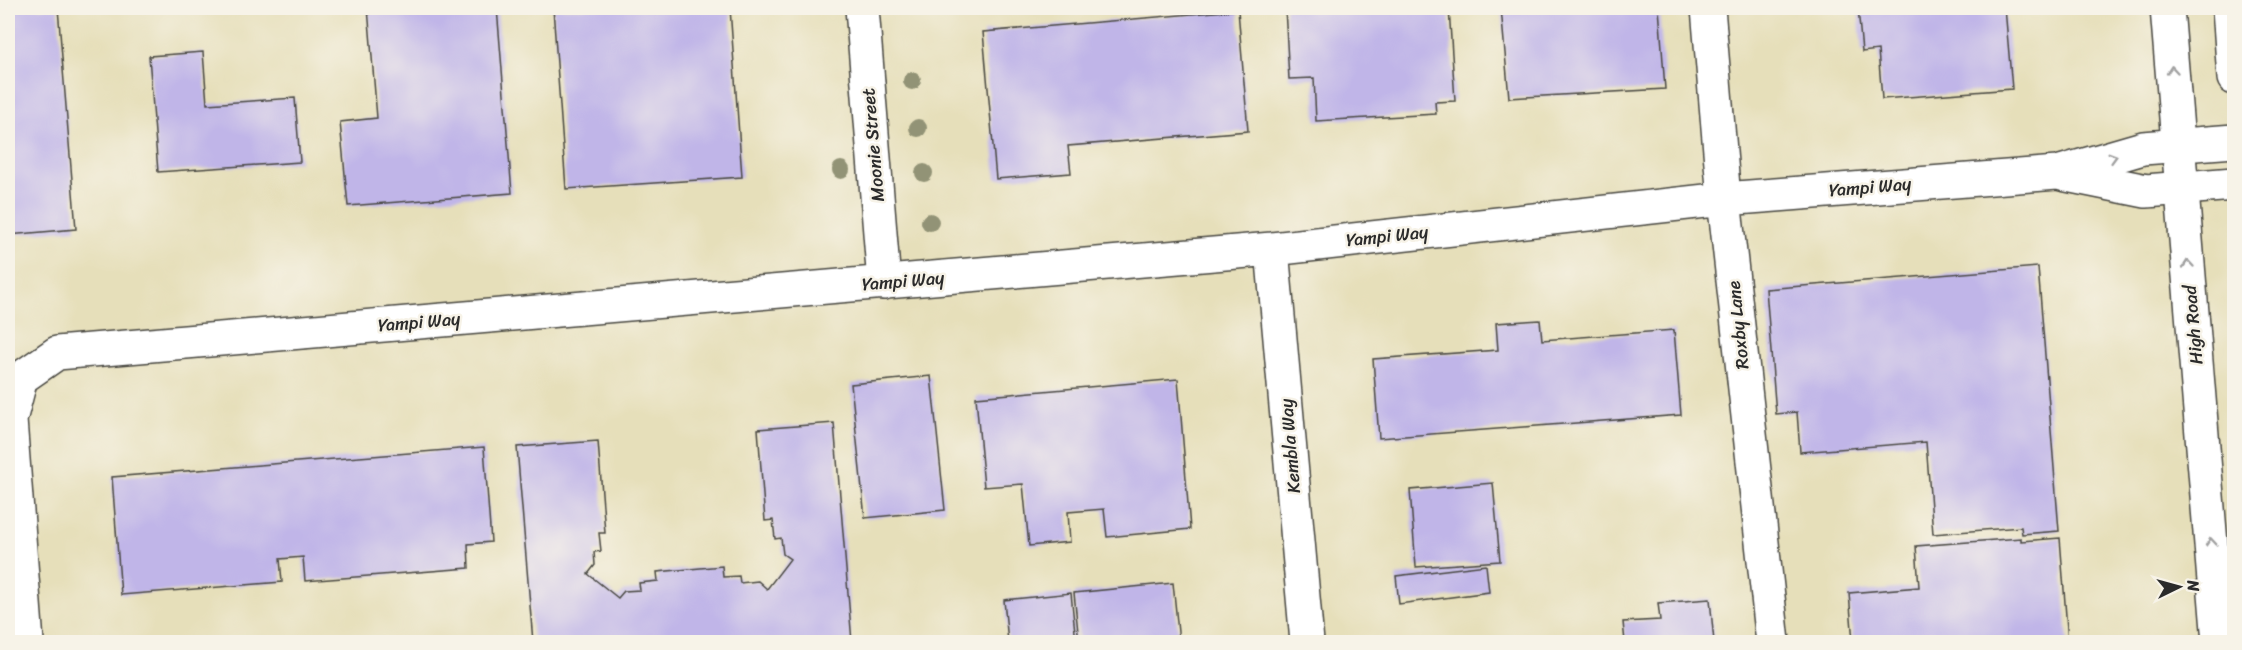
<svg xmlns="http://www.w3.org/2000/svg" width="2242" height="650" viewBox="0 0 2242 650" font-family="Sriracha,sans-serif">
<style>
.building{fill:#c0b5e8}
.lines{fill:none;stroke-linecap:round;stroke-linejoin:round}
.minor-casing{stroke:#474640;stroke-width:36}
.major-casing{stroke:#474640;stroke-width:36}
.minor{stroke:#fff;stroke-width:33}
.major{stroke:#fff;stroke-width:33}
.tree{fill:#929376}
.oneway{stroke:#a0a0a0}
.labels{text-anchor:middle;stroke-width:5;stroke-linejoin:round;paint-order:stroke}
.street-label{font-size:18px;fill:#2b2b2b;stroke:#f7f3e8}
</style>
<rect width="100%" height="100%" fill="#f7f3e8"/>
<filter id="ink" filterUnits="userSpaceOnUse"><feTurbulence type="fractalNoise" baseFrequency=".0167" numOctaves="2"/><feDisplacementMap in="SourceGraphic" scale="12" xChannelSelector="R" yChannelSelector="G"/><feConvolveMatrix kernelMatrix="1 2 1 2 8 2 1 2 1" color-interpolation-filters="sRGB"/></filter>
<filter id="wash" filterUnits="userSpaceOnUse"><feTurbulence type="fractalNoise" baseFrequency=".008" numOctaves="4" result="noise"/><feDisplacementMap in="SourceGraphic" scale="24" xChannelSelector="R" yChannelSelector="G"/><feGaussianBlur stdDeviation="1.35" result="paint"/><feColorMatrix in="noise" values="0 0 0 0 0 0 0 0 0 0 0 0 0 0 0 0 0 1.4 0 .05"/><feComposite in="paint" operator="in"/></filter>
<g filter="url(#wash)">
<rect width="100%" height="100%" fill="#e6dfba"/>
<g id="blocks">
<path class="building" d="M8 8H58L76 229 8 235Z
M368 8H497L512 193 348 206 340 122 377 118Z
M553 8H730L742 177 566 189Z
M1285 8H1449L1455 101 1435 102 1436 114 1316 121 1314 78 1289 79Z
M1501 8H1659L1665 89 1509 98Z
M1858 8H2005L2012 89 1882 99 1878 50 1862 52Z
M1238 10 1248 131 1068 146 1071 173 996 179 983 32Z
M203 52 207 104 295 98 300 162 158 172 149 56Z
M2038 267 2059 531 2022 534 2021 527 1933 534 1926 442 1800 452 1797 412 1776 414 1766 289Z
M1540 320 1542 340 1674 330 1681 415 1379 438 1373 359 1498 350 1496 323Z
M931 376 945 510 865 518 851 384Z
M1178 379 1190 529 1107 537 1104 509 1068 512 1070 542 1029 546 1023 484 984 487 976 397Z
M834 423 852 642H533L517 447 598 441 605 533H599L601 551 594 552 595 565 588 574 618 598 624 591 640 590 639 583 658 581 657 572 722 566 723 577 739 576 740 583 758 581 767 589 790 559 783 554 781 538 775 539 773 520 765 521 758 429Z
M484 447 491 542 468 544 469 568 305 581 303 557 280 559 282 582 121 595 112 477Z
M1493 483 1500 561 1416 567 1410 490Z
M2021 538V541L2060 538 2068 642H1853L1849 593 1919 587 1916 546Z
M1486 565 1489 592 1399 604 1396 576Z
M1173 583 1179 642H1079L1074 593Z
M1071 593 1076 642H1008L1004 600Z
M1710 599 1714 642H1625L1623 622 1660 620 1658 603Z"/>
</g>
</g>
<g filter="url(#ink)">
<use href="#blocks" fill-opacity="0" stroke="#474640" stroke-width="1.5"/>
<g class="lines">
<defs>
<path id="minor" d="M862 8 884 283
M1708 8 1724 199 1773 642
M2062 174 2146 191 2234 184
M1272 249 1307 642
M27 642 10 420 21 378 57 353 1272 249 1724 199 2057 173 2143 148 2234 141"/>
<path id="major" d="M2167 8 2219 642
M2229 8 2234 78"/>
</defs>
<use href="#minor" class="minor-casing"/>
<use href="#major" class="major-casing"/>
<use href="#minor" class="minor"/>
<use href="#major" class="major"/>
</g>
<g class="tree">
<circle cx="912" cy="81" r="9"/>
<circle cx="918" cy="128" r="9"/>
<circle cx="841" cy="170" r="9"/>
<circle cx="924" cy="173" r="9"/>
<circle cx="930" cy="222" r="9"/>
</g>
<defs><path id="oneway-chevron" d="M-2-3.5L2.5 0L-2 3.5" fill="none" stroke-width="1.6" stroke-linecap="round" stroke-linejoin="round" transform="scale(1.5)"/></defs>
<g class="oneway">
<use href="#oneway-chevron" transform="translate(2172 70) rotate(-95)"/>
<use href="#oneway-chevron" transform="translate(2113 157) rotate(-16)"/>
<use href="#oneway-chevron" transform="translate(2188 264) rotate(-95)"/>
<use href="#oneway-chevron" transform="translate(2211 542) rotate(-95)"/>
</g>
</g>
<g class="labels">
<g class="street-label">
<text transform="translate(873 145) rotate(-95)" y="6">Moonie Street</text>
<text transform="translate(1870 187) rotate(-5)" y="6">Yampi Way</text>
<text transform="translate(1387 236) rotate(-6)" y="6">Yampi Way</text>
<text transform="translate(903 281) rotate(-5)" y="6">Yampi Way</text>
<text transform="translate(419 322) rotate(-5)" y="6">Yampi Way</text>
<text transform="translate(1738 325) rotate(-96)" y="6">Roxby Lane</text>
<text transform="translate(2193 325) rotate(-95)" y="6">High Road</text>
<text transform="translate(1290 446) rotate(-95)" y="6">Kembla Way</text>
</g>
</g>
<rect width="2242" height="650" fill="none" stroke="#f7f3e8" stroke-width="30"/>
<g transform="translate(2179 587) rotate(85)" stroke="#f7f3e8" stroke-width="4.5" paint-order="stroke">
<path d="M0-4.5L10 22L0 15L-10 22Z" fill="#2b2b2b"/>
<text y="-9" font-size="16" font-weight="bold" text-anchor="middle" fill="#2b2b2b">N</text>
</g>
</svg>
